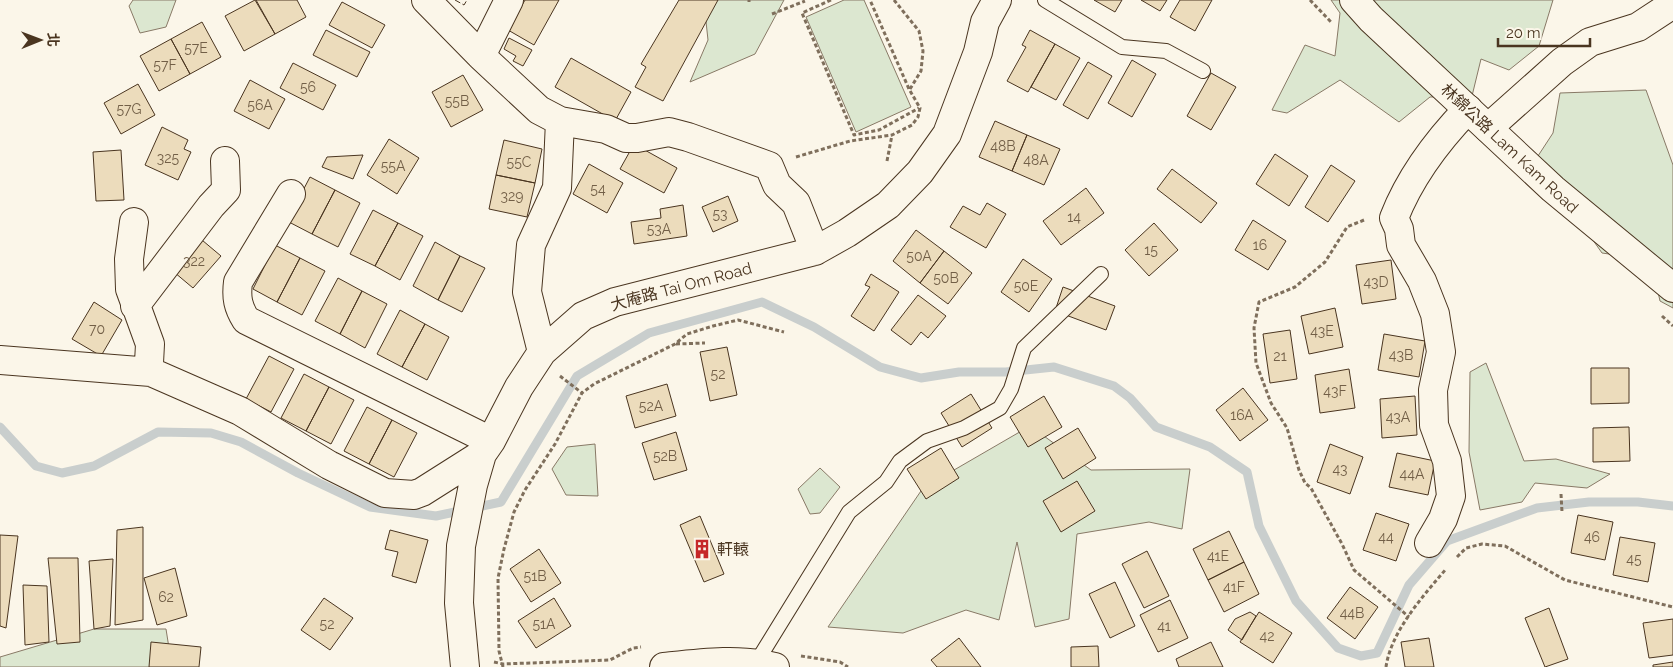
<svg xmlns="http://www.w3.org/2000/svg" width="1673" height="667" viewBox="0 0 1673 667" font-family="Raleway,'Noto Sans TC',sans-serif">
<rect width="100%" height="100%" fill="#fbf6e9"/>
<path fill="#dce7d0" stroke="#887966" d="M133,0H176L166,27L140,33L129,6Z
M710,0H784L755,54L690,82L708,40L704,3Z
M844,0H864L911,107L856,132L806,17Z
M1331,0H1553L1539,46L1509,70L1481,59L1472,96L1430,97L1399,122L1340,80L1287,113L1272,110L1305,45L1335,56L1340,13Z
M1646,90L1673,165V308L1660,301L1651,260L1602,253L1536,159L1553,133L1560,93Z
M1486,363L1524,461L1556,459L1610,474L1587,488L1535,483L1522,502L1480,510L1469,452L1470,372Z
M1030,426L1091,470L1190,469L1182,529L1149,522L1077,534L1069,619L1035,627L1017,542L999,620L966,610L903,633L828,627L923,488Z
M595,444L598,496L566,495L552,469L567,447Z
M820,468L840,487L820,513L810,514L798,489Z
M94,629H166L172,667H0V657Z"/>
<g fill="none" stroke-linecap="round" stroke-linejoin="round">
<path stroke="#c9cecd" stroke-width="9" d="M0,427L36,466L62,473L94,466L158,432L211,433L241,442L298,473L370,507L436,516L501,502L577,376L649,333L762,302L814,327L880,367L921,378L959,372H1006L1054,367L1114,386L1130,398L1156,427L1210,447L1247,472L1259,526L1296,601L1338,648L1361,656L1377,653L1409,585L1447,541L1537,508L1589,502H1638L1673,506"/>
</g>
<path fill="#ecdcbc" stroke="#4a3520" d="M255,0L275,34L244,51L225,16Z
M256,0H297L306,17L275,34Z
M525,0H559L534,45L508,30Z
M679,0H718L663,101L635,87L646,67L641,64Z
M1094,0H1122L1115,12Z
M1141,0H1167L1160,11Z
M1180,0H1212L1195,31L1170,17Z
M342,2L385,25L372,48L329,25Z
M202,22L221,57L190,74L171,39Z
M326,30L370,52L357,77L313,55Z
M1030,30L1055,44L1028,92L1007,81L1026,47L1022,45Z
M509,38L532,50L523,66L513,61L516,56L504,49Z
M171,39L190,74L159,91L140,56Z
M1055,44L1080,58L1056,100L1031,87Z
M571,58L631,92L615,121L555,87Z
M1132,60L1156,74L1132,117L1108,103Z
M1088,62L1112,76L1088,119L1063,105Z
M293,63L336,85L323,110L280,88Z
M1211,73L1236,87L1211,130L1187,116Z
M463,75L483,110L451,127L432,92Z
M250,80L285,99L269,129L234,111Z
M138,84L155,115L121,134L104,103Z
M995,121L1027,135L1012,171L979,157Z
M162,127L188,140L184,149L191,152L178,180L145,165Z
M1027,135L1060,149L1044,185L1012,171Z
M389,139L419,158L397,194L367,175Z
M504,140L542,149L535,183L496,175Z
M634,144L677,168L664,193L620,169Z
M121,150L124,200L96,201L93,152Z
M1275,154L1308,176L1289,206L1256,184Z
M363,155L353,179L322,167L327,157Z
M589,164L623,183L607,213L573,194Z
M1331,165L1355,181L1328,222L1305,207Z
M1172,169L1217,203L1201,223L1157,189Z
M496,175L535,183L527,217L489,209Z
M310,177L335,190L312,234L287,221Z
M1086,188L1104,213L1061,245L1043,221Z
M335,190L360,203L338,247L312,234Z
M728,196L738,221L713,232L702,207Z
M987,203L1006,214L986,248L950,227L963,206L980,215Z
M683,205L687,236L634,244L631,222L661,218L660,209Z
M373,210L398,223L375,266L350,254Z
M1253,220L1286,241L1268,270L1235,250Z
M398,223L423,236L400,280L375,266Z
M1154,223L1178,250L1149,276L1125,250Z
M916,230L944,251L920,283L893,261Z
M196,235L221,256L193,288L168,267Z
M435,242L460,256L438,300L413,286Z
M275,245L300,258L277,302L253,289Z
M944,251L972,273L948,304L920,283Z
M460,256L485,268L462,312L438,300Z
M300,258L325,271L302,315L277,302Z
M1023,259L1052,279L1029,312L1001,292Z
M1391,260L1396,299L1362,304L1356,265Z
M871,274L899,292L874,331L851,316L870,287L865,285Z
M338,278L362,291L340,334L315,321Z
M1063,287L1115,306L1106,330L1055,311Z
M362,291L387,304L365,348L340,334Z
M918,295L946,316L928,338L921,332L911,345L891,330Z
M94,302L122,320L101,356L72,339Z
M1335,308L1343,347L1309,354L1301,316Z
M400,310L425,324L402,367L377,354Z
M425,324L449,337L427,380L402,367Z
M1290,330L1297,379L1270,383L1263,334Z
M1384,334L1425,341L1419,377L1378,370Z
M727,347L737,395L710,401L700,352Z
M269,356L294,369L271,412L246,399Z
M1591,368H1629V403L1591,404Z
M1349,369L1355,408L1320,413L1315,375Z
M304,374L329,387L306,431L281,418Z
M667,384L676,416L635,428L626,396Z
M329,387L354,400L331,444L306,431Z
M1243,388L1268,420L1240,441L1216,410Z
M971,394L992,428L962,447L941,413Z
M1044,396L1062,427L1028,447L1010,417Z
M1415,396L1417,435L1382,438L1380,399Z
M367,407L392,420L369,464L344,451Z
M392,420L417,433L394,477L369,464Z
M1629,427L1630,461L1593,462V428Z
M1078,428L1096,458L1063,479L1045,448Z
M676,432L687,470L654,480L642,443Z
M1330,444L1363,457L1350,494L1317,482Z
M941,448L959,478L926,499L907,469Z
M1397,453L1435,461L1428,495L1389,487Z
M1077,481L1095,511L1061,532L1043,501Z
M1376,513L1409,524L1396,561L1363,550Z
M1578,515L1613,522L1605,560L1571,553Z
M700,516L724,574L704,582L680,525Z
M143,527V620L115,625L117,530Z
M390,530L428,540L416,583L392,576L398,552L385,549Z
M1229,531L1244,562L1208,580L1193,549Z
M0,535L18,536L6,628L0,626Z
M1620,537L1655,543L1648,582L1613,575Z
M539,549L561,583L531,602L510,569Z
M1147,551L1169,596L1144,608L1122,564Z
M48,558H78L80,642L57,644Z
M113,559L110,626L94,629L89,561Z
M1244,562L1259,594L1224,612L1208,580Z
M175,568L187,616L157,625L144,578Z
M1115,582L1135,626L1110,638L1089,594Z
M23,585L47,586L49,642L25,645Z
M1350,587L1378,607L1355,639L1327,618Z
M324,598L353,618L330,650L301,630Z
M554,598L571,626L536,648L518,621Z
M1170,600L1188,638L1158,652L1140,615Z
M1549,608L1568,659L1545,667L1525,618Z
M1250,612L1256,616L1242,640L1228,630L1235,619Z
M1259,612L1292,633L1273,663L1240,642Z
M1673,619V655L1649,658L1643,623Z
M959,638L981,667H937L931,660Z
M1429,638L1434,667H1405L1401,642Z
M151,642L201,647L199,667H149Z
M1211,642L1223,667H1179L1176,659Z
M1098,646L1099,667H1071V647Z
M1673,662V667H1653V665Z"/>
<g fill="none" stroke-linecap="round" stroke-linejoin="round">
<defs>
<path id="lane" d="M1045,0L1122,47L1166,51L1203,71
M756,663L849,512L886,482L900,461L927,441L964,428L1000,408L1011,389L1024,348L1101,274"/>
<path id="street" d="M426,0L481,56L539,110L560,121L606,129L626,138H637L669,132L688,137L769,166L777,185L796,203L815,251
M481,56L509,0
M1488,128L1562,62L1590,42L1638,27L1673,4
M291,194L238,282C236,298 238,307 246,320L491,441
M134,222L129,259L130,289L150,344L149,363L151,372
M135,306L211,206L226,190L225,161
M542,352L527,292L531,245L557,188L560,121
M0,360L151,372L240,411L329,465L385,493L414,495L422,492L482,454
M1429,543L1443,519L1451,496L1447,461L1434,425L1433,390L1441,352L1435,314L1422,281L1401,245L1399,229L1394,218C1410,177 1438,140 1468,109
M465,667L459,603L461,546L473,485L482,454L491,441L519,387L542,352L583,316L615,302L815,251L847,233L888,205L920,172L947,134L978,52L985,22L997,0
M664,667C701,663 739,658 775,667"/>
<path id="secondary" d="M1354,0L1371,19L1553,189L1673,288"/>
</defs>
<use href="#lane" stroke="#4a3520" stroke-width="16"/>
<use href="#street" stroke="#4a3520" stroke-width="30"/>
<use href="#secondary" stroke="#4a3520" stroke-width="30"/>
<path stroke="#7f6f5c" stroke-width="3" stroke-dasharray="4 2.5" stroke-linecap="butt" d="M831,0L802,13L854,135L879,130L919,108
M894,0L919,31L923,51L921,71L910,89
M1310,0L1331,22
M749,2V0
M772,14L805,1
M796,157L850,141L892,135L912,125L918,117L920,108L909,89L870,0
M887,161L892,135
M1364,220L1347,227L1325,262L1295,287L1259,302L1254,328L1256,363L1271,403L1287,428L1299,470L1305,483L1311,488L1342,544L1354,570L1409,617
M1662,316L1673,326
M676,344L705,343
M560,376L582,393
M1561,494L1562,512
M1457,557L1466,548L1482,544L1505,546L1565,580L1673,607
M801,656L840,662L848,667
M494,662L503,664L610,660L633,648L641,647
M503,667L499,651L498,578L504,549L514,512L525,490L555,444L582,393L594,384L675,344L687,334L713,326L738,320L784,332
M1386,667C1391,631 1424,595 1446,569"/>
<use href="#lane" stroke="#fbf6e9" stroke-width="14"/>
<use href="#street" stroke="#fbf6e9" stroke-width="28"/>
<use href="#secondary" stroke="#fbf6e9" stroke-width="28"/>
<path stroke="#4a3520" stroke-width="1" stroke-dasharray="6 2.5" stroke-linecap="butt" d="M455,0L464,5L467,0"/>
</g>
<defs>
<symbol id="building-bare" viewBox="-9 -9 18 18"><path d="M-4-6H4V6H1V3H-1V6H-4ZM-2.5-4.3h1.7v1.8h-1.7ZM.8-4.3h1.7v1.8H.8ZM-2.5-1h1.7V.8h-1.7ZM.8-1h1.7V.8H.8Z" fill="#c62828" stroke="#fbf6e9" stroke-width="2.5" paint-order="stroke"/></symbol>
</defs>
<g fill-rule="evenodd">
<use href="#building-bare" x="688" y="535" width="28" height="28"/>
</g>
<g text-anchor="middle" stroke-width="4" stroke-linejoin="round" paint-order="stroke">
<g font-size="14" fill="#725f47">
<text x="196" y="53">57E</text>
<text x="165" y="70">57F</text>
<text x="308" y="92">56</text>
<text x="457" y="106">55B</text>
<text x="260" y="110">56A</text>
<text x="129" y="114">57G</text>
<text x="1003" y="151">48B</text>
<text x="168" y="163">325</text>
<text x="1036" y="165">48A</text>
<text x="519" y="167">55C</text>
<text x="393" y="171">55A</text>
<text x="598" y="194">54</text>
<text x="512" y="201">329</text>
<text x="720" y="219">53</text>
<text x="1074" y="222">14</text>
<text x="659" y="234">53A</text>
<text x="1260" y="250">16</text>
<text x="1151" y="255">15</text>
<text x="919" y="261">50A</text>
<text x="194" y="266">322</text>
<text x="946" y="283">50B</text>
<text x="1376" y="287">43D</text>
<text x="1026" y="291">50E</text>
<text x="97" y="334">70</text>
<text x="1322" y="336">43E</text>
<text x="1401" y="360">43B</text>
<text x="1280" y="361">21</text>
<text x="718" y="379">52</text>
<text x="1335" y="396">43F</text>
<text x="651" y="411">52A</text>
<text x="1242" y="420">16A</text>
<text x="1398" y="422">43A</text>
<text x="665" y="461">52B</text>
<text x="1340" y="474">43</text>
<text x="1412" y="479">44A</text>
<text x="1386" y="542">44</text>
<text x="1592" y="542">46</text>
<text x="1218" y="561">41E</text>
<text x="1634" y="564">45</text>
<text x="535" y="581">51B</text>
<text x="1234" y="592">41F</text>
<text x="166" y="602">62</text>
<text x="1352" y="618">44B</text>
<text x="327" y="629">52</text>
<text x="544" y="629">51A</text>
<text x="1164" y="631">41</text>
<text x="1267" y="641">42</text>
</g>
<g font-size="16" fill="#4a3520" stroke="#fbf6e9">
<text transform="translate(1510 148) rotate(43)" y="6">林錦公路 Lam Kam Road</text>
<text transform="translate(681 286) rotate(-15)" y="6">大庵路 Tai Om Road</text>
</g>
<g font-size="16" fill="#4a3520" stroke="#fbf6e9" text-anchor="start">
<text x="717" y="555">軒轅</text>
</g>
</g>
<g transform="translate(40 40) rotate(89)" stroke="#fbf6e9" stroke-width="4" paint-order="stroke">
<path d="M0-4L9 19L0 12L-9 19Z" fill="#4a3520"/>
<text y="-8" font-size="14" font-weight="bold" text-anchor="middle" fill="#4a3520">北</text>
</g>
<path d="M1498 38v8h92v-8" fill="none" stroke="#4a3520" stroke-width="2.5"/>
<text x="1506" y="38" font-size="15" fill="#4a3520" stroke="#fbf6e9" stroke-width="4" paint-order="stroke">20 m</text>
</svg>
